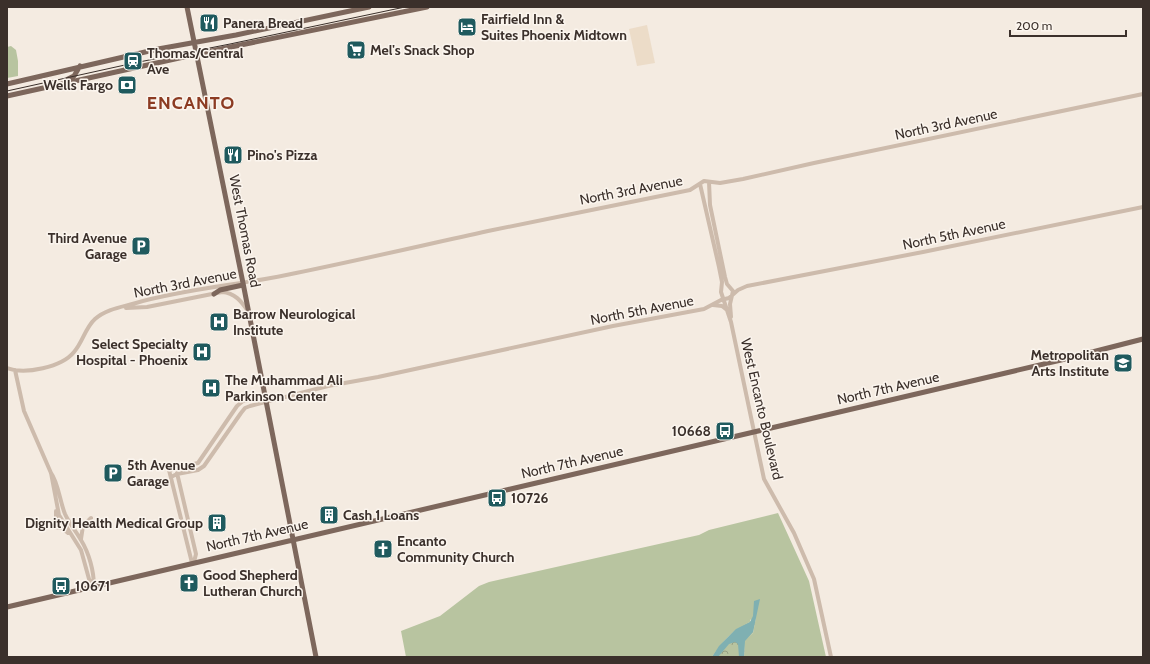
<svg xmlns="http://www.w3.org/2000/svg" width="1150" height="664" viewBox="0 0 1150 664" font-family="Cabin,sans-serif">
<defs>
<pattern id="forest-crowns" width="20" height="18" patternUnits="userSpaceOnUse"><rect width="20" height="18" fill="#b8c4a0"/><path d="M2 6a3 3 0 1 1 6 0M12 15a3 3 0 1 1 6 0" fill="none" stroke="#97a083"/></pattern>
</defs>
<rect width="100%" height="100%" fill="#f4ebe1"/>
<path fill="#b8c4a0" d="M11,46L16,50L18,61V76L7,78V47Z
M778,513L809,581L826,657H744L745,640L753,633L756,617L750,620V622C733,629 722,642 712,657H406L401,631L440,616L479,586L489,582L699,535L709,530Z"/>
<path fill="url(#forest-crowns)" d="M753,616L756,617L753,633L745,641L744,657H712L719,646L730,635L740,626L750,622Z"/>
<path fill="#ecdcc8" d="M647,25L655,63L637,66L629,29Z"/>
<path fill="#7fb0b2" d="M760,599L753,632L745,641L744,657H739L738,644L735,642L729,644L718,657H712L719,646L736,629L750,622L753,616L754,601Z"/>
<g fill="none" stroke-linecap="round" stroke-linejoin="round">
<path stroke="#cdbbac" stroke-width="4" d="M709,182L710,205L725,277L727,284L733,291L730,304L731,317
M700,184L719,267L722,282L721,292L731,322L764,479L794,533L814,579L831,657
M713,305L722,306L727,310
M126,308L147,307L222,292C235,293 241,301 248,311
M7,368C25,375 62,367 74,352C83,342 85,328 95,319C106,309 122,307 136,303C188,288 243,285 296,273C360,260 424,245 488,231C555,217 623,204 690,190L704,181L720,183L743,179L814,163L1143,94
M15,370L24,411L51,473L59,515L81,550L89,579L94,587
M51,473C58,482 60,502 65,514C69,523 76,531 81,540C89,553 94,571 94,587
M177,473L196,554L194,562
M171,477L177,474L198,470L204,466L241,413L245,408L250,406L328,386L378,377L613,326L704,309L721,300L729,298L738,290L747,286L923,252L1143,207
M50,527L56,524V511
M53,527L62,528L68,533
M81,539L83,526L91,518
M192,563L169,470L198,463L237,406L243,401L265,397"/>
<path stroke="#7d675c" stroke-width="5" d="M187,7L243,283L316,657
M68,79L74,76L80,66
M7,84L158,49L236,35L369,7
M7,96L211,51L427,7
M214,294L220,290L243,285
M7,607L1061,360L1143,339"/>
<path stroke="#3b302b" stroke-width="1" d="M7,91L134,63L230,44L405,7"/>
</g>
<defs>
<symbol id="restaurant-square" viewBox="-11 -11 22 22"><rect x="-9" y="-9" width="18" height="18" rx="4" fill="#1f5a5e" stroke="#fbf5ee"/><path d="M-5-6h1v4h1v-4h1v4h1v-4h1v5L-1.5 .5V6h-2V.5L-5-1ZM5-6V6H3V1.5H1.5Q1.5-4 5-6Z" fill="#fff"/></symbol>
<symbol id="hotel-square" viewBox="-11 -11 22 22"><rect x="-9" y="-9" width="18" height="18" rx="4" fill="#1f5a5e" stroke="#fbf5ee"/><path d="M-6-4.5h1.5V1H6V5H4.5V3h-9V5H-6ZM-4 0a1.8 1.8 0 1 1 3.6 0ZM.5 0V-2.5h3Q6-2.5 6 0Z" fill="#fff"/></symbol>
<symbol id="supermarket-square" viewBox="-11 -11 22 22"><rect x="-9" y="-9" width="18" height="18" rx="4" fill="#1f5a5e" stroke="#fbf5ee"/><path d="M-6-5.5h2.5l.6 2H6L4.5 2H-2.5L-4.4-4H-6ZM-1.5 3.2a1.3 1.3 0 1 0 .1 0ZM3 3.2a1.3 1.3 0 1 0 .1 0Z" fill="#fff"/></symbol>
<symbol id="station-square" viewBox="-11 -11 22 22"><rect x="-9" y="-9" width="18" height="18" rx="4" fill="#1f5a5e" stroke="#fbf5ee"/><path d="M-3-6H3Q5-6 5-4V2Q5 4 3 4L4.5 6H3L1.5 4h-3L-3 6H-4.5L-3 4Q-5 4-5 2V-4Q-5-6-3-6ZM-3.5-4v3h7v-3ZM-3.5 1v1.5H-2V1ZM2 1v1.5H3.5V1Z" fill="#fff"/></symbol>
<symbol id="bank-square" viewBox="-11 -11 22 22"><rect x="-9" y="-9" width="18" height="18" rx="4" fill="#1f5a5e" stroke="#fbf5ee"/><path d="M-6-4H6V4H-6ZM0-2.3a2.3 2.3 0 1 0 0 4.6a2.3 2.3 0 1 0 0-4.6Z" fill="#fff"/></symbol>
<symbol id="parking-square" viewBox="-11 -11 22 22"><rect x="-9" y="-9" width="18" height="18" rx="4" fill="#1f5a5e" stroke="#fbf5ee"/><path d="M-3.5-5.5H1a3.5 3.5 0 0 1 0 7H-1V5.5H-3.5ZM-1-3.4V-.6H.8a1.4 1.4 0 0 0 0-2.8Z" fill="#fff"/></symbol>
<symbol id="hospital-square" viewBox="-11 -11 22 22"><rect x="-9" y="-9" width="18" height="18" rx="4" fill="#1f5a5e" stroke="#fbf5ee"/><path d="M-5-5h3v3.5h4V-5h3V5h-3V1.5h-4V5h-3Z" fill="#fff"/></symbol>
<symbol id="school-square" viewBox="-11 -11 22 22"><rect x="-9" y="-9" width="18" height="18" rx="4" fill="#1f5a5e" stroke="#fbf5ee"/><path d="M0-5L7-2L0 1L-7-2ZM-4 1L0 2.5L4 1V4Q0 6-4 4Z" fill="#fff"/></symbol>
<symbol id="bus-square" viewBox="-11 -11 22 22"><rect x="-9" y="-9" width="18" height="18" rx="4" fill="#1f5a5e" stroke="#fbf5ee"/><path d="M-5-6H5V4H4V6H2V4H-2V6H-4V4H-5ZM-3.5-4V0h7V-4ZM-3.5 1.2v1.5H-2V1.2ZM2 1.2v1.5H3.5V1.2Z" fill="#fff"/></symbol>
<symbol id="building-square" viewBox="-11 -11 22 22"><rect x="-9" y="-9" width="18" height="18" rx="4" fill="#1f5a5e" stroke="#fbf5ee"/><path d="M-4-6H4V6H1V3H-1V6H-4ZM-2.5-4.3h1.7v1.8h-1.7ZM.8-4.3h1.7v1.8H.8ZM-2.5-1h1.7V.8h-1.7ZM.8-1h1.7V.8H.8Z" fill="#fff"/></symbol>
<symbol id="church-square" viewBox="-11 -11 22 22"><rect x="-9" y="-9" width="18" height="18" rx="4" fill="#1f5a5e" stroke="#fbf5ee"/><path d="M-1.2-6h2.4v3.5h3.3v2.4h-3.3V6h-2.4V-.1h-3.3v-2.4h3.3Z" fill="#fff"/></symbol>
</defs>
<g fill-rule="evenodd">
<use href="#restaurant-square" x="198" y="12" width="22" height="22"/>
<use href="#hotel-square" x="456" y="16" width="22" height="22"/>
<use href="#supermarket-square" x="345" y="39" width="22" height="22"/>
<use href="#station-square" x="122" y="50" width="22" height="22"/>
<use href="#bank-square" x="116" y="74" width="22" height="22"/>
<use href="#restaurant-square" x="222" y="144" width="22" height="22"/>
<use href="#parking-square" x="130" y="235" width="22" height="22"/>
<use href="#hospital-square" x="208" y="311" width="22" height="22"/>
<use href="#hospital-square" x="191" y="341" width="22" height="22"/>
<use href="#school-square" x="1112" y="352" width="22" height="22"/>
<use href="#hospital-square" x="200" y="377" width="22" height="22"/>
<use href="#bus-square" x="714" y="420" width="22" height="22"/>
<use href="#parking-square" x="102" y="462" width="22" height="22"/>
<use href="#bus-square" x="486" y="487" width="22" height="22"/>
<use href="#building-square" x="318" y="504" width="22" height="22"/>
<use href="#building-square" x="206" y="512" width="22" height="22"/>
<use href="#church-square" x="372" y="538" width="22" height="22"/>
<use href="#church-square" x="178" y="572" width="22" height="22"/>
<use href="#bus-square" x="50" y="575" width="22" height="22"/>
</g>
<g text-anchor="middle" stroke-width="3" stroke-linejoin="round" paint-order="stroke">
<g font-size="14" font-weight="bold" fill="#3b302b" stroke="#fbf5ee" text-anchor="start">
<text x="481" y="24">Fairfield Inn &amp;<tspan x="481" dy="16">Suites Phoenix Midtown</tspan></text>
<text x="223" y="28">Panera Bread</text>
<text x="370" y="55">Mel's Snack Shop</text>
<text x="147" y="58">Thomas/Central<tspan x="147" dy="16">Ave</tspan></text>
<text x="113" y="90" text-anchor="end">Wells Fargo</text>
<text x="247" y="160">Pino's Pizza</text>
<text x="127" y="243" text-anchor="end">Third Avenue<tspan x="127" dy="16">Garage</tspan></text>
<text x="233" y="319">Barrow Neurological<tspan x="233" dy="16">Institute</tspan></text>
<text x="188" y="349" text-anchor="end">Select Specialty<tspan x="188" dy="16">Hospital - Phoenix</tspan></text>
<text x="1109" y="360" text-anchor="end">Metropolitan<tspan x="1109" dy="16">Arts Institute</tspan></text>
<text x="225" y="385">The Muhammad Ali<tspan x="225" dy="16">Parkinson Center</tspan></text>
<text x="711" y="436" text-anchor="end">10668</text>
<text x="127" y="470">5th Avenue<tspan x="127" dy="16">Garage</tspan></text>
<text x="511" y="503">10726</text>
<text x="343" y="520">Cash 1 Loans</text>
<text x="203" y="528" text-anchor="end">Dignity Health Medical Group</text>
<text x="397" y="546">Encanto<tspan x="397" dy="16">Community Church</tspan></text>
<text x="203" y="580">Good Shepherd<tspan x="203" dy="16">Lutheran Church</tspan></text>
<text x="75" y="591">10671</text>
</g>
<g font-size="14" fill="#3b302b" stroke="#fbf5ee">
<text transform="translate(946 124) rotate(-12)" y="5">North 3rd Avenue</text>
<text transform="translate(631 190) rotate(-11)" y="5">North 3rd Avenue</text>
<text transform="translate(245 231) rotate(79)" y="5">West Thomas Road</text>
<text transform="translate(954 234) rotate(-12)" y="5">North 5th Avenue</text>
<text transform="translate(185 283) rotate(-11)" y="5">North 3rd Avenue</text>
<text transform="translate(642 310) rotate(-11)" y="5">North 5th Avenue</text>
<text transform="translate(888 388) rotate(-13)" y="5">North 7th Avenue</text>
<text transform="translate(762 409) rotate(77)" y="5">West Encanto Boulevard</text>
<text transform="translate(572 462) rotate(-13)" y="5">North 7th Avenue</text>
<text transform="translate(257 535) rotate(-13)" y="5">North 7th Avenue</text>
</g>
<g font-size="18" font-weight="bold" letter-spacing="1" fill="#8c3b22" stroke="#fbf5ee">
<text x="191" y="109">ENCANTO</text>
</g>
</g>
<rect width="1150" height="664" fill="none" stroke="#3b302b" stroke-width="16"/>
<path d="M1010 30v6h116v-6" fill="none" stroke="#3b302b" stroke-width="2"/>
<text x="1016" y="30" font-size="12" fill="#3b302b" stroke="#fbf5ee" stroke-width="3" paint-order="stroke">200 m</text>
</svg>
